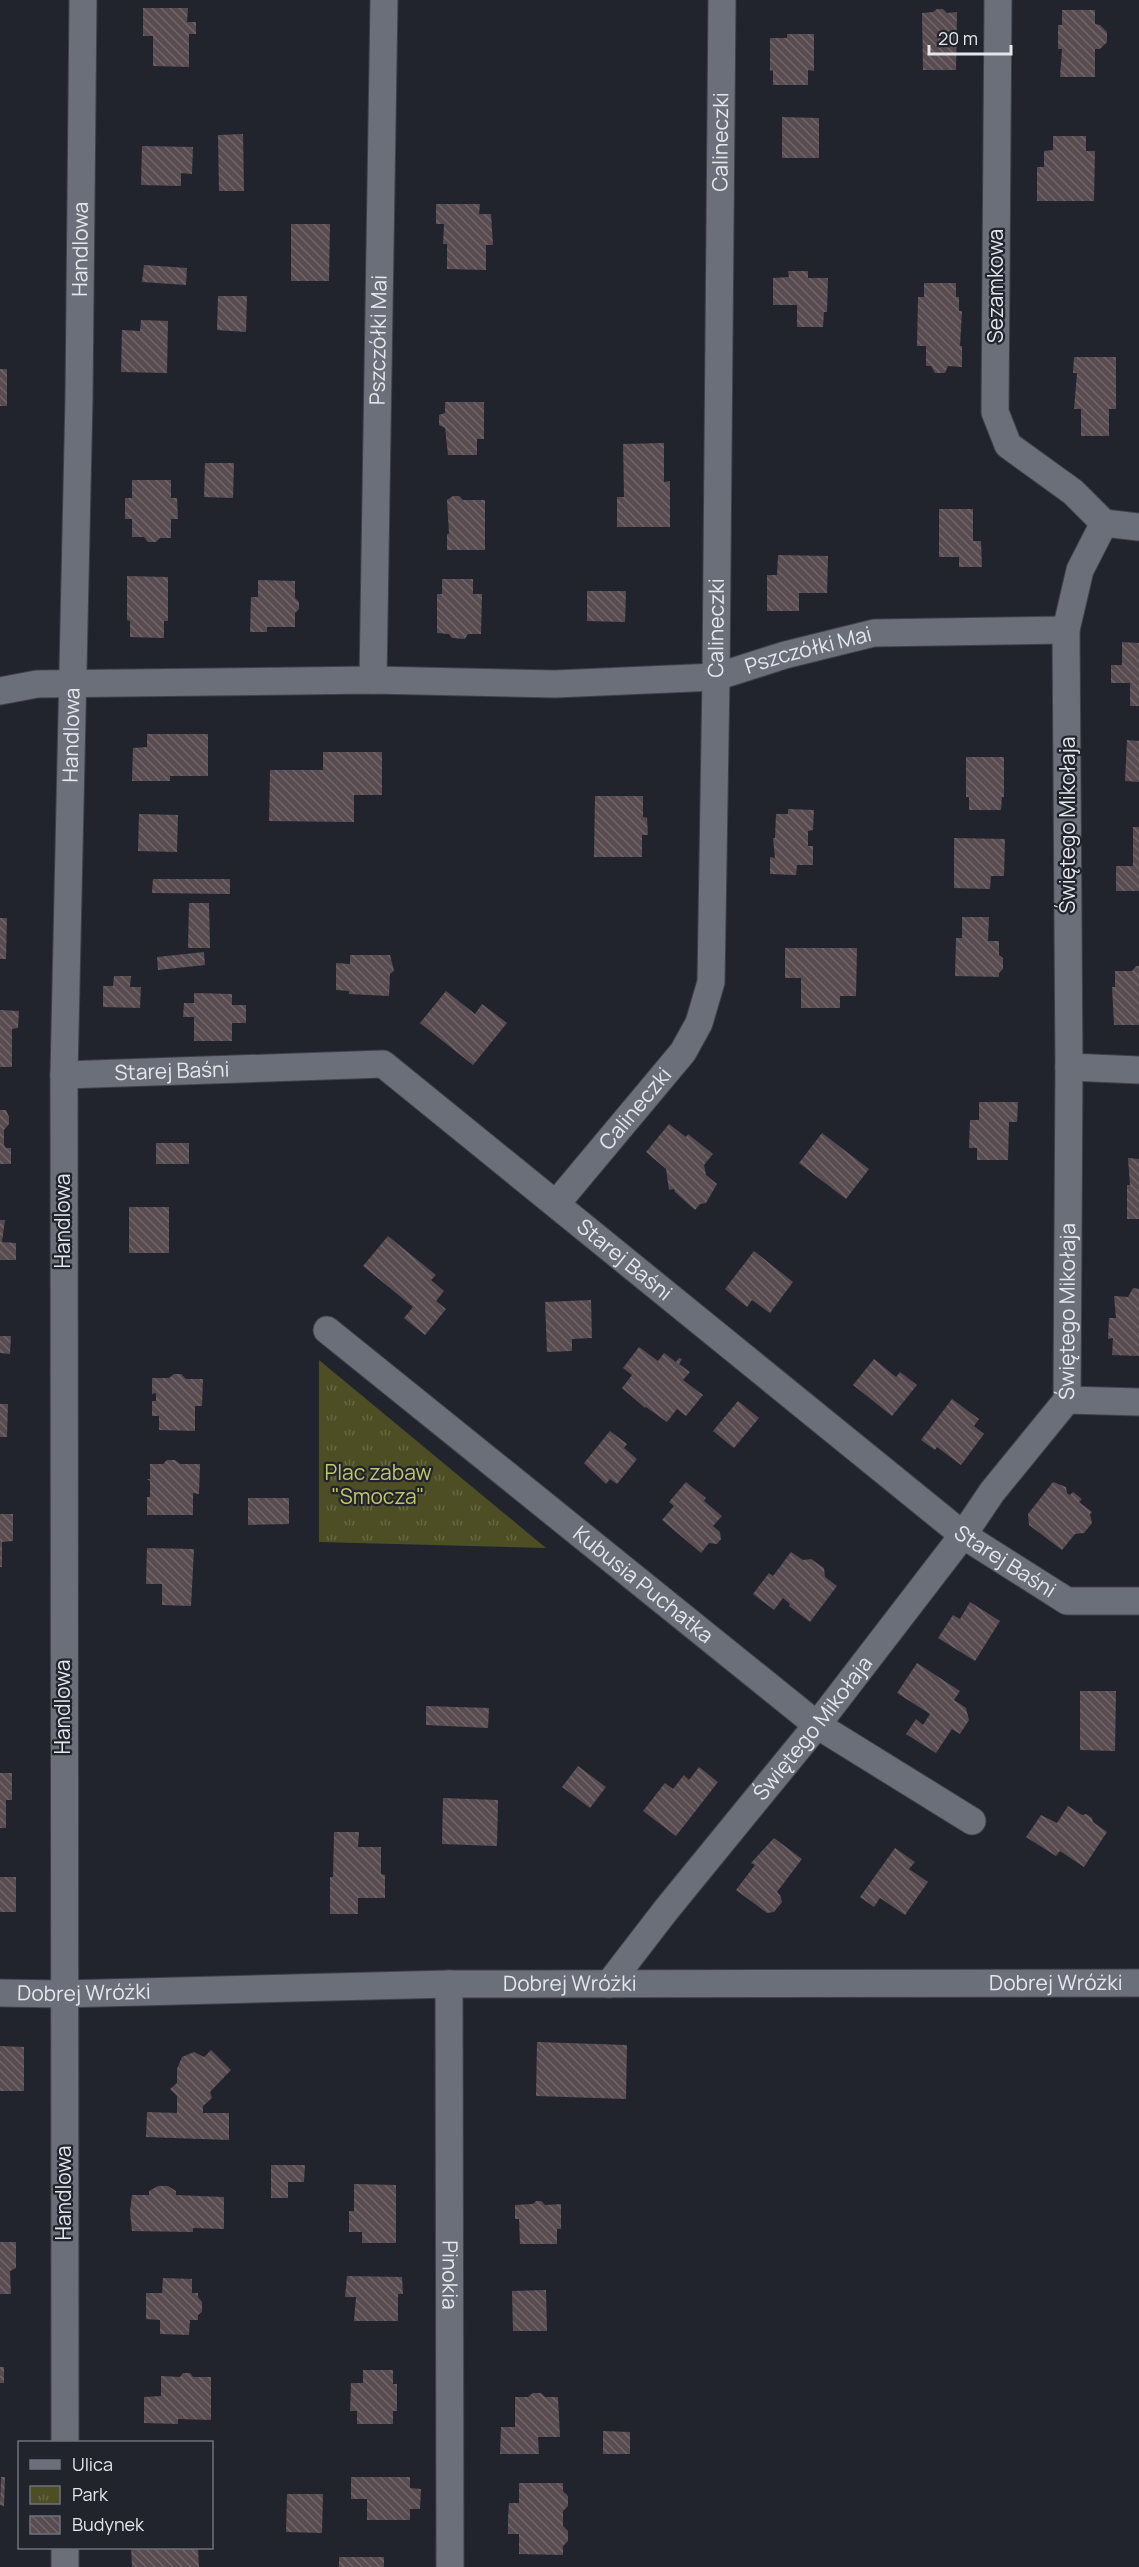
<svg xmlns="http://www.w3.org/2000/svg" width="1139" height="2567" viewBox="0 0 1139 2567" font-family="Manrope,sans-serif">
<defs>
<pattern id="park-tufts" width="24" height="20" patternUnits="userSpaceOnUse" patternTransform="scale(1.5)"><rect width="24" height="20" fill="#4d4e24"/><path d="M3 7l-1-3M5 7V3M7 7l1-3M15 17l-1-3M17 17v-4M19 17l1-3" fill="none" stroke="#666844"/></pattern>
<pattern id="building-back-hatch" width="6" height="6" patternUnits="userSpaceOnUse" patternTransform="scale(1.5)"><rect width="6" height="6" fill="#584c50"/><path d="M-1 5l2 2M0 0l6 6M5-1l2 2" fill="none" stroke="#706669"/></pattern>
</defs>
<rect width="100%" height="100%" fill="#21242d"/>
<path fill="url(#park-tufts)" d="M319,1360L546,1548L319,1542Z"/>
<path fill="url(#building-back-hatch)" d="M143,8H188L187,22H196V34H189V67L153,66V36H143Z
M937,9H943L947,13L957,12L956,70H923L922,13L933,12Z
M1062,10H1095V24L1100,25L1107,32V42L1100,49H1095V77H1060L1062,49H1058V25H1062Z
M787,34H814V71L808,70V85H773V70L770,71V38H787Z
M782,117L819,118V158H782Z
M243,134L244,191H219L218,135Z
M1053,136H1086V151H1095L1094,201H1037V167H1044V151L1053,150Z
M142,146L193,147L192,174L181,173V186L141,185Z
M436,204H480L479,214H491L493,245H486V270L447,269V244H443L444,224H436Z
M291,224H330L329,281H291Z
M144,265L187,268L186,285L142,282Z
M788,271H808V278H828L827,312H824L823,327H797V305H773V278L789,277Z
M924,283H956V297H959V311H962L960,346H962V367L948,366L945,373H935L931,366H926V346H917L918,297H924Z
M218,296H247L246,332L217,330Z
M141,320L168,321L167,373L121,372L122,330L140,331Z
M1074,357H1116V409H1109V436H1081V409H1074L1077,373H1073Z
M0,369H7V406H0Z
M445,402H484V439H477V455H448L445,428L439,425V415L445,413Z
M664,443V482L670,481V527H617V497H624L623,444Z
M205,463H234L233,498L204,497Z
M132,480H171V498H177L178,519H171V538H160L156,542H148L144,537H132V519H125V498H132Z
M453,496H459L463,500H485V550H447V534H449L447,500Z
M939,509H973V541H981L982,567H959V557H939Z
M778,555L828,556L827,593H799V611H767V575H777Z
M127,576L168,577V621H164V638L130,637V621L127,620Z
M442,579H473V594H482L481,634H468L465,639L452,638L449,634L437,633V594H442Z
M258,580L295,581V598L299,602V609L295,613V627H267V632H250L251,597H258Z
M587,591H626L625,622L587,621Z
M1122,642L1139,643V706H1130V683H1111V665H1122Z
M147,734H208V776H170V781H132L133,748L147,747Z
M1127,740L1139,741V782L1125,781Z
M323,752H382V795H354V822L269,821L270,770H323Z
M966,757H1004V797H1002L1001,810H969V797H966Z
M595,796H643V817L647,818L648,835H642V857H594Z
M788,809L814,810L813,830L808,831V846H813V865H797L796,875L770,874V857L775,858L773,838H775L776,814H788Z
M139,814L178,815L177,852L138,851Z
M1133,827H1139V891H1116V866H1133Z
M954,838L1005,839L1004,876H991L990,889L954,888Z
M153,879H230V894L152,893Z
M189,903H209L210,948H188Z
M962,917H989L988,941H999V955L1003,958V969L999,973V977L955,976L956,938H962Z
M0,918H7L6,959H0Z
M785,948H857L856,996H840V1008H801V978H785Z
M204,952L205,965L158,970L157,957Z
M350,955H390L394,971L390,974L389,996L349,994V991L336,990V963L350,964Z
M1136,966H1139V1025H1114L1112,987H1115V971H1132Z
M114,976H131L130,987H141L140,1008L103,1007V986H113Z
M446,991L475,1014L482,1004L507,1023L473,1065L420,1023Z
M194,993L232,994V1005H246V1023H232V1041H194V1017H183L184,1003H194Z
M0,1010L19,1011L18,1028L12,1029V1067H0Z
M979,1102H1018L1017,1122H1009L1008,1160H977V1148H969L970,1120H979Z
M0,1110H6L9,1117V1124L4,1130V1145L6,1148H11V1164H0Z
M669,1124L686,1137L688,1134L713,1154L704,1165L706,1175L717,1184L706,1203L700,1204L695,1210L675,1192L674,1189L669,1190L666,1169L646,1152Z
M822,1133L869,1169L846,1199L799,1163Z
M156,1143H189V1164H156Z
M1128,1158L1139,1159V1219H1127V1185H1130Z
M129,1207H169V1253H129Z
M0,1220H5L2,1242L16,1243V1260H0Z
M388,1236L436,1275L431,1280L444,1291L436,1301L446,1309L425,1335L404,1318L413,1307L363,1266Z
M754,1251L793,1282L770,1313L752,1300L747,1307L725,1289Z
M1133,1288L1139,1289V1356L1112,1355L1113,1338L1108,1339L1109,1318H1116L1114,1296L1128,1297Z
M591,1300L592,1338L572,1339V1351L547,1352L545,1302Z
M0,1336H11L10,1354L0,1353Z
M639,1347L658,1361L664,1353L676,1362L679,1358L682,1359L679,1364L690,1372L683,1380L703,1395L686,1416L677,1409L667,1422L646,1407L645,1408L622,1388L632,1375L623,1368Z
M874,1359L896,1377L900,1372L917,1385L892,1416L853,1385Z
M174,1374H181L186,1379H203L202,1406H195V1431L159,1430V1416H152V1401H156V1393L152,1394V1378H169Z
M952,1399L979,1419L974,1426L984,1434L961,1465L937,1447L935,1450L921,1440Z
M738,1401L759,1418L734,1448L713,1431Z
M0,1404H8L7,1437H0Z
M610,1431L627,1444L624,1448L637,1459L617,1484L610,1479L606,1484L584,1463Z
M167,1460H175L180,1464H200L199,1494L193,1493V1515H147V1497H150V1481L147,1479H150V1464H163Z
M686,1482L706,1498L704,1501L722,1516L713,1526L720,1532L721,1539L717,1544L709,1543L701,1553L662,1520L674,1506L669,1502Z
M1053,1482L1066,1487L1067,1493L1070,1495L1073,1492L1082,1499L1079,1502L1092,1512L1090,1514L1092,1523L1084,1533L1075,1534L1062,1550L1029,1525L1028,1514Z
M248,1498H289V1524L248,1525Z
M0,1514H13V1541L2,1542V1567H0Z
M147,1548L194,1549L191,1606L162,1605V1584H146Z
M791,1552L803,1560L811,1559L824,1568L825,1577L837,1586L810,1622L789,1606L790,1604L783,1598L774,1610L753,1594L769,1573L773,1576Z
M970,1602L1000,1621L975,1661L938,1638L953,1615L960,1619Z
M917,1663L960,1691L954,1700L966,1708L969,1720L960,1734L952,1729L936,1753L906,1734L916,1719L923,1725L930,1714L897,1693Z
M1080,1691H1116L1115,1751L1080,1750Z
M426,1706L489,1708L488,1728L426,1725Z
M578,1766L606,1787L590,1808L562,1787Z
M699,1767L718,1782L676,1836L643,1811L665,1783L673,1789L684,1775L689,1780Z
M0,1773H12V1800H6V1828H0Z
M443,1798L498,1800L497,1846L442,1844Z
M1068,1806L1082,1815L1086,1814L1092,1818L1093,1822L1107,1832L1084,1867L1060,1851L1056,1856L1026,1837L1041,1815L1057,1823Z
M334,1832H359L358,1847H381V1874L385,1875V1898H358V1914H330V1877H333Z
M774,1838L802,1859L777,1892L780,1895L782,1902L774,1912L767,1913L736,1890L755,1865L751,1863Z
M895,1848L915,1862L909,1869L928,1882L905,1915L880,1898L874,1907L860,1897Z
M0,1877H16V1912H0Z
M537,2042L627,2045L626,2099L536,2096Z
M0,2046L24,2047V2091H0Z
M211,2050L231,2070L210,2092L212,2098L203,2106V2113H229V2140L146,2137L147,2112L177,2113V2096L170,2089L177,2083V2069L182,2057L194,2052L204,2057Z
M271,2165H305L304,2182H288V2198H271Z
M354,2184L396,2185V2243H362V2232H349V2211H354Z
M158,2186H168L176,2191V2195L224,2197V2229L193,2228V2232L132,2231L130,2212L132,2195H149V2191Z
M536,2201H541L545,2205L561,2204V2229H557V2244H520L519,2219H515V2205L533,2204Z
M0,2242H16V2268L10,2271L11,2294H0Z
M347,2276L402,2277L403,2294H398V2321H354L356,2297H345Z
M163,2278L192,2279V2293H198V2297L202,2302V2312L198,2315V2320H190L189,2335L160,2334V2320L146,2319V2293H162Z
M546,2290L547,2331H513L512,2291Z
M0,2367H4V2383H0Z
M363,2370H393V2384H397V2411H393V2424H357V2411H350L351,2383H363Z
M183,2373H190L193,2377H211V2420L178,2419V2424L144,2423V2397L161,2396V2376L180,2377Z
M533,2393H541L545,2397H558L560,2437H538L539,2454H500L501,2427H515V2397H528Z
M603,2431L630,2432V2454H603Z
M1,2477H5L4,2506L0,2505Z
M351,2477H410V2488L421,2489L420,2509H410V2520H367V2499H351Z
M519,2483H563V2491L568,2496V2506L563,2511V2526L568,2531V2541L563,2546V2555L519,2554V2534H508V2518L509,2503H519Z
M287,2494H323L322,2533L286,2532Z
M131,2548H198L199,2567H132Z
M339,2557H384V2567H339Z"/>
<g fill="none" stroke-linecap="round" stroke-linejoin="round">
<defs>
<g id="minor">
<path d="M998,0L995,412L1008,445L1073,492L1104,523"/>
<path d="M1104,523L1139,527"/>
<path id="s1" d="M373,680L384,0"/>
<path id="s2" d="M0,691L37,684L373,680L555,684L716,677L785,655L874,633L1066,630"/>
<path d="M1069,1067L1139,1070"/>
<path id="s3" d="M64,1075L383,1064L963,1535L1067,1601H1139"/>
<path id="s4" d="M556,1204L683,1052L699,1023L711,982L716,677L722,0"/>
<path id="s5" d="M327,1330L817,1725L972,1821"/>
<path d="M1067,1400L1139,1402"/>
<path id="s6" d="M449,1984L450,2567"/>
<path id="s7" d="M609,1984L666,1910L817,1725L963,1535L992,1492L1067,1400L1069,1067L1066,630L1080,570L1104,523"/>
<path id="s8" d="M0,1993L63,1994L449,1984L1139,1983"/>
<path id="s9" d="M65,2442L64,1075L79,398L83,0"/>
<path d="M65,2548V2567"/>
</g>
</defs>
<use href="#minor" stroke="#3f4149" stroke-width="29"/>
<use href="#minor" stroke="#6b6f79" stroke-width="27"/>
</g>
<g text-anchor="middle" stroke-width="4.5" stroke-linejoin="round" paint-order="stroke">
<g font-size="21" fill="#e4e6ec" stroke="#21242d">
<text dy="7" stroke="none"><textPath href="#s4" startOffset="1114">Calineczki</textPath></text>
<text dy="7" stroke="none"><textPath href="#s9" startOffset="2193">Handlowa</textPath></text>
<text transform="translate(996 286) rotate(-90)" y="7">Sezamkowa</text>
<text dy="7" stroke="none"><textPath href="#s1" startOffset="340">Pszczółki Mai</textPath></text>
<text dy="7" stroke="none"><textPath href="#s4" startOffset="628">Calineczki</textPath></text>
<text dy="7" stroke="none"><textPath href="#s2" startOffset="813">Pszczółki Mai</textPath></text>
<text dy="7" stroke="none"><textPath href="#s9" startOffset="1707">Handlowa</textPath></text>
<text transform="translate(1068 825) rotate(-90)" y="7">Świętego Mikołaja</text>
<text dy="7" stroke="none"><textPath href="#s3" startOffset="108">Starej Baśni</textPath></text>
<text dy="7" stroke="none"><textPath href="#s4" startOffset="124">Calineczki</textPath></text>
<text transform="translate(63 1221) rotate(-90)" y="7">Handlowa</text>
<text dy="7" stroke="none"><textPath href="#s3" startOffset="630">Starej Baśni</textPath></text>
<text dy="7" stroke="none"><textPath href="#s7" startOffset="831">Świętego Mikołaja</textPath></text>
<text dy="7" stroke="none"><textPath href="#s3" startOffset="1116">Starej Baśni</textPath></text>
<text dy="7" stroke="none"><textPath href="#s5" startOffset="406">Kubusia Puchatka</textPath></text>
<text transform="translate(63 1707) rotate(-90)" y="7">Handlowa</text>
<text dy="7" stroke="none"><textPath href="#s7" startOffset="327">Świętego Mikołaja</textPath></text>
<text dy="7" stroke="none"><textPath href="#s8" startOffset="1056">Dobrej Wróżki</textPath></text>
<text dy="7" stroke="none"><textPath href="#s8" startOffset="570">Dobrej Wróżki</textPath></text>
<text dy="7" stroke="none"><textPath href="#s8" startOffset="84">Dobrej Wróżki</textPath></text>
<text transform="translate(64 2193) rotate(-90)" y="7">Handlowa</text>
<text dy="7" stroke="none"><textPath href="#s6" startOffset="291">Pinokia</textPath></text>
</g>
<g font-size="21" fill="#c3c667" stroke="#21242d">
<text x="378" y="1480">Plac zabaw<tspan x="378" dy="24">"Smocza"</tspan></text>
</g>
</g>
<rect x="18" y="2441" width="195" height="108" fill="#21242d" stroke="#6f7279" stroke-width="1.5"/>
<rect x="30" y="2460" width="30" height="9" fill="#6b6f79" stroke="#6f7279" stroke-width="1.5"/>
<text x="72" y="2471" font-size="18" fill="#e4e6ec">Ulica</text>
<rect x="30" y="2486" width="30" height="18" fill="url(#park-tufts)" stroke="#6f7279" stroke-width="1.5"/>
<text x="72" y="2501" font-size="18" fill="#e4e6ec">Park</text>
<rect x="30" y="2516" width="30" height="18" fill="url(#building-back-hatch)" stroke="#6f7279" stroke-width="1.5"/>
<text x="72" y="2531" font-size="18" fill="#e4e6ec">Budynek</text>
<path d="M929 45v9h82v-9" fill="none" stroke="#e4e6ec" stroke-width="3"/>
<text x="938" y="45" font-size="18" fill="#e4e6ec" stroke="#21242d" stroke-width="4.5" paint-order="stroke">20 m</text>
</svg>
